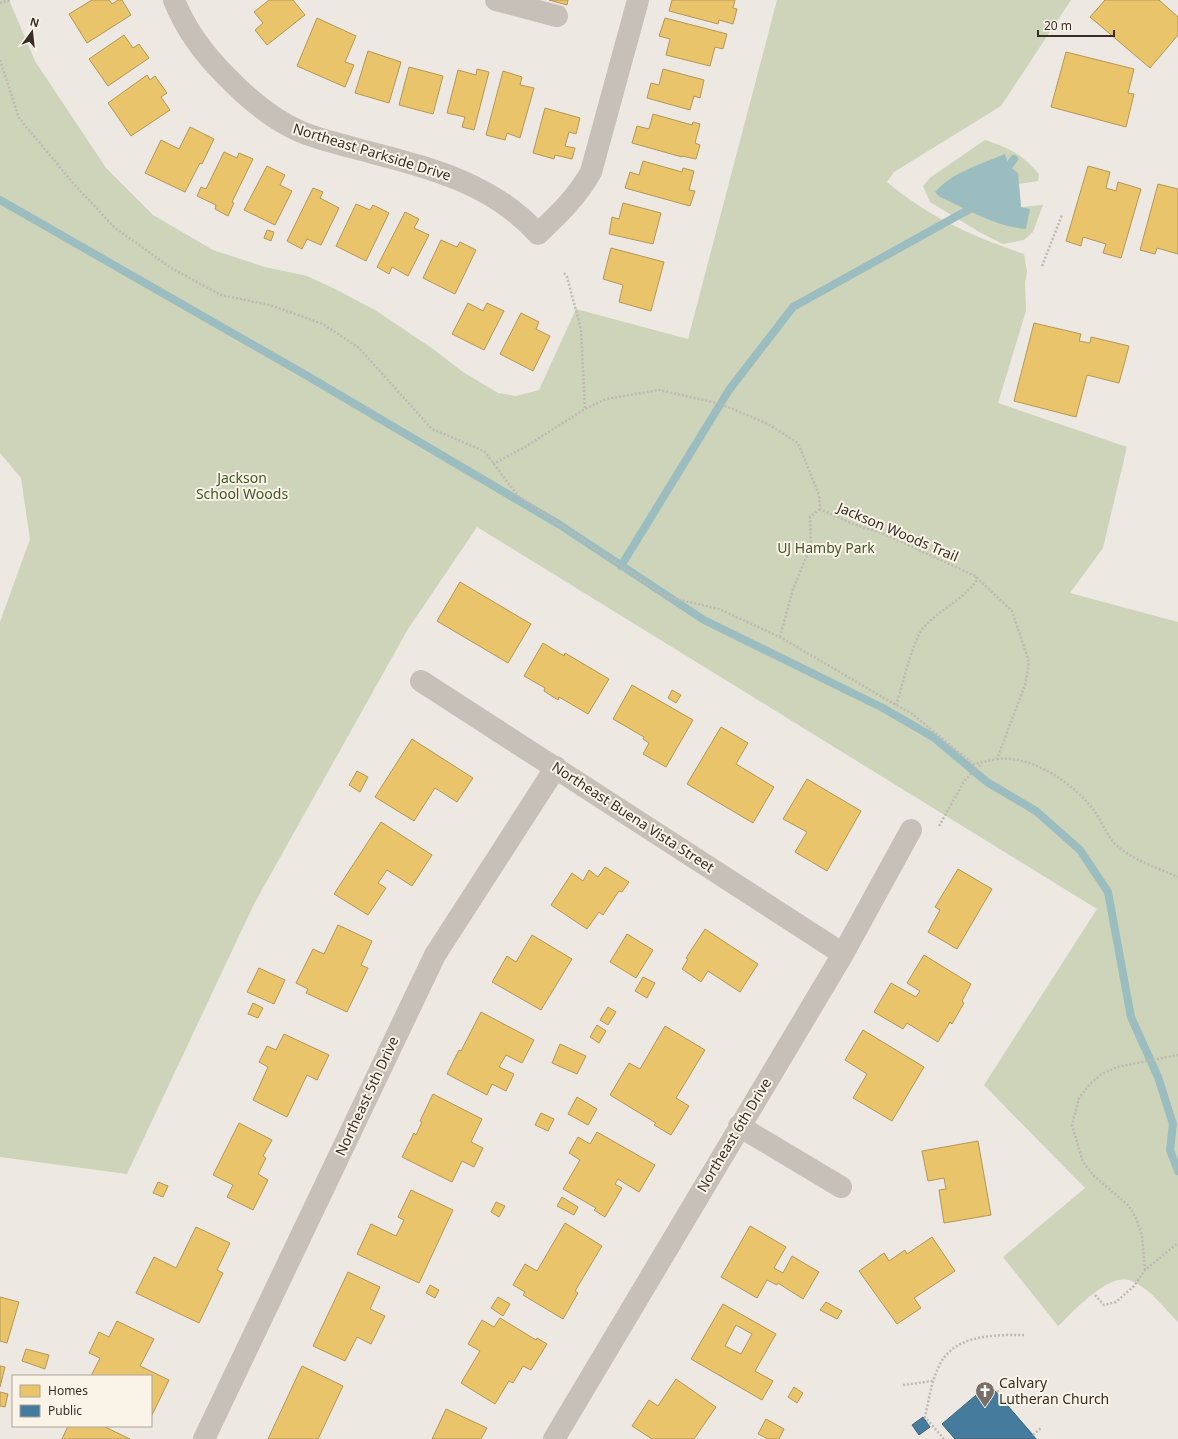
<svg xmlns="http://www.w3.org/2000/svg" width="1178" height="1439" viewBox="0 0 1178 1439" font-family="'Noto Sans',sans-serif">
<rect width="100%" height="100%" fill="#ede8e1"/>
<path fill="#cdd4ba" d="M0,0H9L35,61L106,168L153,215L213,250L265,267L307,276L335,289L375,310L433,349L463,372L498,393L516,396L539,390L576,309L688,339L777,0H1071L1001,106L894,172L887,182C930,218 972,236 1024,254L1027,272L1025,282L1026,311L998,403L1127,447L1103,548L1070,593L1178,622V1322C1164,1308 1148,1286 1129,1280C1108,1273 1073,1312 1058,1326L1003,1257L1085,1188L984,1085L1097,909L477,527L408,629L254,904L127,1174L0,1157V622L30,539L21,478L0,453Z
M985,140C1011,149 1020,153 1039,174L1038,181L1019,184L1021,207L1043,205L1033,232L1024,240L1003,244L981,233L930,202L923,186L931,177Z"/>
<path fill="#9bbdc0" d="M1005,154L1009,166L1018,173L1021,207L1030,209L1026,229C996,227 967,209 940,197L935,192C953,172 981,164 1005,154Z"/>
<path fill="#e9c46a" stroke="#b49756" fill-rule="evenodd" d="M92,0H109L112,4L118,0H122L131,15L87,43L69,14Z
M269,0H293L305,15L267,45L255,30L263,23L254,12Z
M549,0H568L567,5Z
M672,0H735L733,8L737,9L733,24L719,20L718,24L669,11Z
M1105,0H1159L1178,17V35L1150,68L1090,17Z
M317,18L356,36L345,62L354,65L345,87L297,66Z
M665,18L727,34L723,49L715,47L710,66L666,55L670,39L659,36Z
M124,35L133,48L139,44L149,58L108,86L89,59Z
M368,51L401,62L389,103L355,93Z
M1066,52L1134,69L1128,93L1134,94L1126,127L1051,107Z
M409,67L443,76L433,114L399,105Z
M477,69L489,72L474,130L462,127L465,117L447,113L458,70L476,75Z
M663,69L704,80L700,98L694,96L690,110L647,98L651,83L659,85Z
M503,71L522,77L520,85L534,88L520,138L507,133L505,140L486,135Z
M147,75L150,80L155,76L167,93L161,97L170,110L131,136L108,103Z
M545,108L580,118L576,134L569,132L565,146L575,148L572,159L555,155L554,159L533,153Z
M653,114L692,125L693,122L700,124L695,143L700,145L696,159L682,156V157L632,143L637,126L649,129Z
M190,127L214,139L202,164L200,163L185,192L145,173L161,140L179,149Z
M224,152L237,158L239,153L253,159L232,202L234,203L228,216L215,209L216,205L197,196L201,187L206,189Z
M643,161L682,172L683,168L694,171L689,190L695,191L690,206L625,188L630,172L639,175Z
M267,166L285,175L280,185L292,191L275,225L244,210Z
M1088,166L1110,172L1106,188L1116,191L1118,182L1141,189L1121,258L1103,253L1106,244L1083,237L1081,246L1066,241Z
M1158,184L1178,189V254L1157,248L1155,254L1140,250Z
M313,188L323,192L320,198L339,208L321,245L307,239L302,249L287,241Z
M623,203L661,213L653,244L609,234L612,217L619,219Z
M356,204L370,210L373,205L389,213L366,261L336,246Z
M405,212L419,219L414,228L429,235L408,276L392,267L389,274L377,267Z
M267,230L274,232L271,241L264,238Z
M441,240L457,247L460,242L476,250L455,294L423,278Z
M611,248L664,262L651,311L619,302L623,285L603,279Z
M468,303L483,311L487,303L504,311L484,350L452,334Z
M521,313L539,322L536,329L550,336L533,371L500,354Z
M1034,323L1081,334L1079,341L1090,343L1091,337L1129,346L1119,383L1087,375L1076,417L1014,401Z
M460,582L531,624L508,663L437,621Z
M543,643L564,656L565,653L609,679L588,714L559,697L558,700L544,691L545,688L524,676Z
M632,685L693,720L666,767L643,754L649,743L643,739L644,737L613,719Z
M672,690L681,695L676,703L668,698Z
M721,727L748,743L736,764L774,787L753,823L687,784Z
M412,739L473,778L457,802L435,788L414,821L375,797Z
M357,771L368,777L360,792L349,785Z
M807,779L861,811L827,871L795,852L807,832L783,819Z
M381,822L432,855L412,886L387,870L378,883L386,888L368,915L334,894Z
M605,867L629,882L622,892L619,891L603,915L599,912L587,929L551,905L572,873L583,881L589,870L598,877Z
M958,869L992,889L957,949L928,932L940,910L935,907Z
M338,925L372,941L361,965L368,968L347,1012L306,993L308,989L296,983L313,949L324,954Z
M705,929L758,964L740,992L708,971L701,982L682,969L688,959L686,958Z
M627,934L653,950L636,978L610,962Z
M532,935L572,959L541,1010L492,982L507,956L516,962Z
M924,955L971,984L962,1001L964,1003L952,1024L950,1022L938,1042L907,1023L903,1029L874,1012L891,983L916,997L920,991L907,983Z
M259,968L285,980L274,1004L247,992Z
M643,977L655,983L647,998L635,991Z
M253,1003L263,1008L258,1018L248,1014Z
M608,1007L616,1012L608,1025L600,1020Z
M481,1012L534,1040L522,1063L506,1055L499,1067L514,1074L506,1091L492,1084L487,1095L447,1074L459,1050L461,1051Z
M597,1025L606,1031L599,1043L590,1037Z
M665,1026L705,1050L676,1098L689,1106L671,1135L654,1125L656,1123L610,1095L629,1063L640,1069Z
M863,1030L924,1067L892,1121L853,1098L867,1074L845,1060Z
M284,1034L329,1055L317,1080L307,1075L287,1117L253,1100L268,1067L259,1062L267,1046L276,1050Z
M560,1044L586,1056L577,1074L552,1063Z
M433,1094L482,1119L471,1142L483,1148L474,1167L462,1161L452,1182L402,1157L414,1133L416,1135L422,1122L420,1121Z
M577,1097L597,1109L588,1125L568,1114Z
M541,1113L554,1119L548,1131L535,1125Z
M239,1123L272,1140L263,1156L266,1158L258,1174L268,1180L253,1210L227,1197L233,1185L213,1175Z
M597,1132L655,1165L639,1192L618,1179L615,1184L622,1188L605,1217L594,1210L596,1208L563,1189L580,1160L569,1153L578,1137L590,1144Z
M978,1141L991,1215L944,1223L939,1190L946,1189L944,1178L928,1181L922,1151Z
M158,1182L168,1186L163,1197L153,1193Z
M411,1190L453,1210L419,1283L357,1254L371,1224L396,1236L404,1220L398,1217Z
M562,1197L578,1207L574,1215L557,1206Z
M496,1202L505,1206L499,1217L491,1212Z
M565,1223L602,1246L575,1291L578,1293L563,1319L523,1295L525,1292L513,1285L525,1264L537,1271Z
M750,1226L786,1247L774,1268L783,1273L792,1256L819,1272L803,1299L778,1283L777,1285L767,1280L757,1298L721,1277Z
M196,1227L230,1243L217,1270L223,1273L199,1323L136,1293L154,1257L176,1268Z
M932,1237L955,1271L914,1298L921,1308L897,1324L859,1271L884,1253L889,1261L905,1250L907,1254Z
M348,1272L380,1287L370,1309L385,1316L371,1344L357,1337L345,1361L313,1346Z
M430,1285L439,1290L435,1298L426,1293Z
M0,1297L19,1302L7,1343L0,1341Z
M498,1297L510,1304L503,1316L491,1308Z
M826,1302L842,1311L837,1319L820,1310Z
M723,1304L776,1334L755,1371L773,1381L762,1400L691,1359ZM736,1325L752,1334L741,1354L725,1346Z
M500,1318L536,1340L537,1338L547,1344L531,1370L523,1366L513,1383L509,1381L495,1404L461,1383L480,1351L468,1344L482,1320L494,1327Z
M117,1321L154,1339L140,1366L169,1380L151,1417V1376H91L100,1358L89,1353L99,1332L109,1337Z
M26,1349L49,1355L45,1369L22,1361Z
M0,1366L5,1367L0,1387Z
M302,1366L343,1386L318,1439H268Z
M676,1379L716,1407L694,1439H652L632,1426L649,1400L658,1406Z
M794,1387L803,1393L797,1403L788,1397Z
M0,1392L8,1394L5,1407L0,1406Z
M446,1409L487,1428L481,1439H432Z
M766,1419L784,1429L779,1439H768L758,1434Z
M68,1426H103L130,1439H62Z"/>
<path fill="#457b9d" stroke="#41647a" d="M989,1384L1033,1435L1036,1439H955L942,1424Z
M923,1417L930,1427L919,1435L912,1425Z"/>
<g fill="none" stroke-linecap="round" stroke-linejoin="round">
<path stroke="#9bbdc0" stroke-width="8" d="M1002,175L1014,159
M0,200L304,374L560,525L704,620L883,708L933,737L987,782L1036,811L1080,850L1108,892L1131,1017L1158,1077L1173,1124L1170,1150L1178,1171
M621,566L729,390L793,307L977,205"/>
<path stroke="#bfb9b2" stroke-width="2.5" stroke-dasharray="2 2" stroke-linecap="butt" d="M0,3L10,0
M0,60L19,118L73,183L114,227L171,268L221,295L270,305L323,324L359,348L432,429L484,451L518,496L667,597L719,609L780,637L896,705L911,713L973,764L997,759L1025,685L1029,662L1012,611L975,576L882,533L855,525L820,509L819,495L798,443L768,424L721,404L659,390L606,399L585,409L525,447L493,464
M1042,266L1062,215
M564,273L567,277L581,329L585,409
M780,637L793,589L811,546L810,517L820,509
M896,705C903,685 912,641 924,627C940,609 963,600 977,580L976,577
M997,759C1033,755 1075,784 1095,812C1102,822 1107,836 1116,845C1133,860 1157,868 1178,877
M939,826L965,780L981,764
M1145,1270L1142,1236L1136,1218L1128,1205L1094,1176L1083,1162L1072,1125L1079,1098L1090,1084L1102,1074L1117,1067L1178,1055
M1095,1295L1104,1305L1116,1302L1134,1286L1145,1270L1178,1243
M903,1385L933,1381
M997,1392L1005,1385
M1033,1435L1041,1428
M944,1439L925,1417C929,1400 931,1382 939,1366C954,1334 994,1335 1024,1335"/>
<path stroke="#c7c0b9" stroke-width="22" d="M174,0C185,28 204,54 225,75C247,98 270,118 299,131C317,139 336,143 354,148C421,166 490,180 538,234C559,214 577,197 591,172L638,0
M496,0L557,16
M421,681L843,954
M739,1126L841,1187
M204,1439L435,955L556,767
M554,1439L843,954L911,830"/>
</g>
<defs>
<symbol id="church-pin" viewBox="-11 -11 22 30"><path d="M0 17L-7.5 6A9.5 9.5 0 1 1 7.5 6Z" fill="#776f68" stroke="#faf3e7"/><path d="M-1.2-6h2.4v3.5h3.3v2.4h-3.3V6h-2.4V-.1h-3.3v-2.4h3.3Z" fill="#fff"/></symbol>
</defs>
<g fill-rule="evenodd">
<use href="#church-pin" x="974" y="1380" width="22" height="30"/>
</g>
<g text-anchor="middle" stroke-width="4" stroke-linejoin="round" paint-order="stroke">
<g font-size="14" fill="#382e27" stroke="#faf3e7">
<text transform="translate(372 152) rotate(17)" y="5">Northeast Parkside Drive</text>
<text transform="translate(898 532) rotate(23)" y="5">Jackson Woods Trail</text>
<text transform="translate(633 817) rotate(33)" y="5">Northeast Buena Vista Street</text>
<text transform="translate(367 1096) rotate(-65)" y="5">Northeast 5th Drive</text>
<text transform="translate(734 1135) rotate(-59)" y="5">Northeast 6th Drive</text>
</g>
<g font-size="14" fill="#43572a" stroke="#faf3e7">
<text x="242" y="483">Jackson<tspan x="242" dy="16">School Woods</tspan></text>
<text x="826" y="553">UJ Hamby Park</text>
</g>
<g font-size="14" fill="#382e27" stroke="#faf3e7" text-anchor="start">
<text x="999" y="1388">Calvary<tspan x="999" dy="16">Lutheran Church</tspan></text>
</g>
</g>
<rect x="12" y="1375" width="140" height="52" fill="#faf3e7" stroke="#aca49a"/>
<rect x="20" y="1385" width="20" height="12" fill="#e9c46a" stroke="#aca49a"/>
<text x="48" y="1395" font-size="12" fill="#382e27">Homes</text>
<rect x="20" y="1405" width="20" height="12" fill="#457b9d" stroke="#aca49a"/>
<text x="48" y="1415" font-size="12" fill="#382e27">Public</text>
<g transform="translate(32 32) rotate(15)" stroke="#faf3e7" stroke-width="3" paint-order="stroke">
<path d="M0-3L7 15L0 10L-7 15Z" fill="#382e27"/>
<text y="-6" font-size="11" font-weight="bold" text-anchor="middle" fill="#382e27">N</text>
</g>
<path d="M1038 30v6h76v-6" fill="none" stroke="#382e27" stroke-width="2"/>
<text x="1044" y="30" font-size="12" fill="#382e27" stroke="#faf3e7" stroke-width="3" paint-order="stroke">20 m</text>
</svg>
